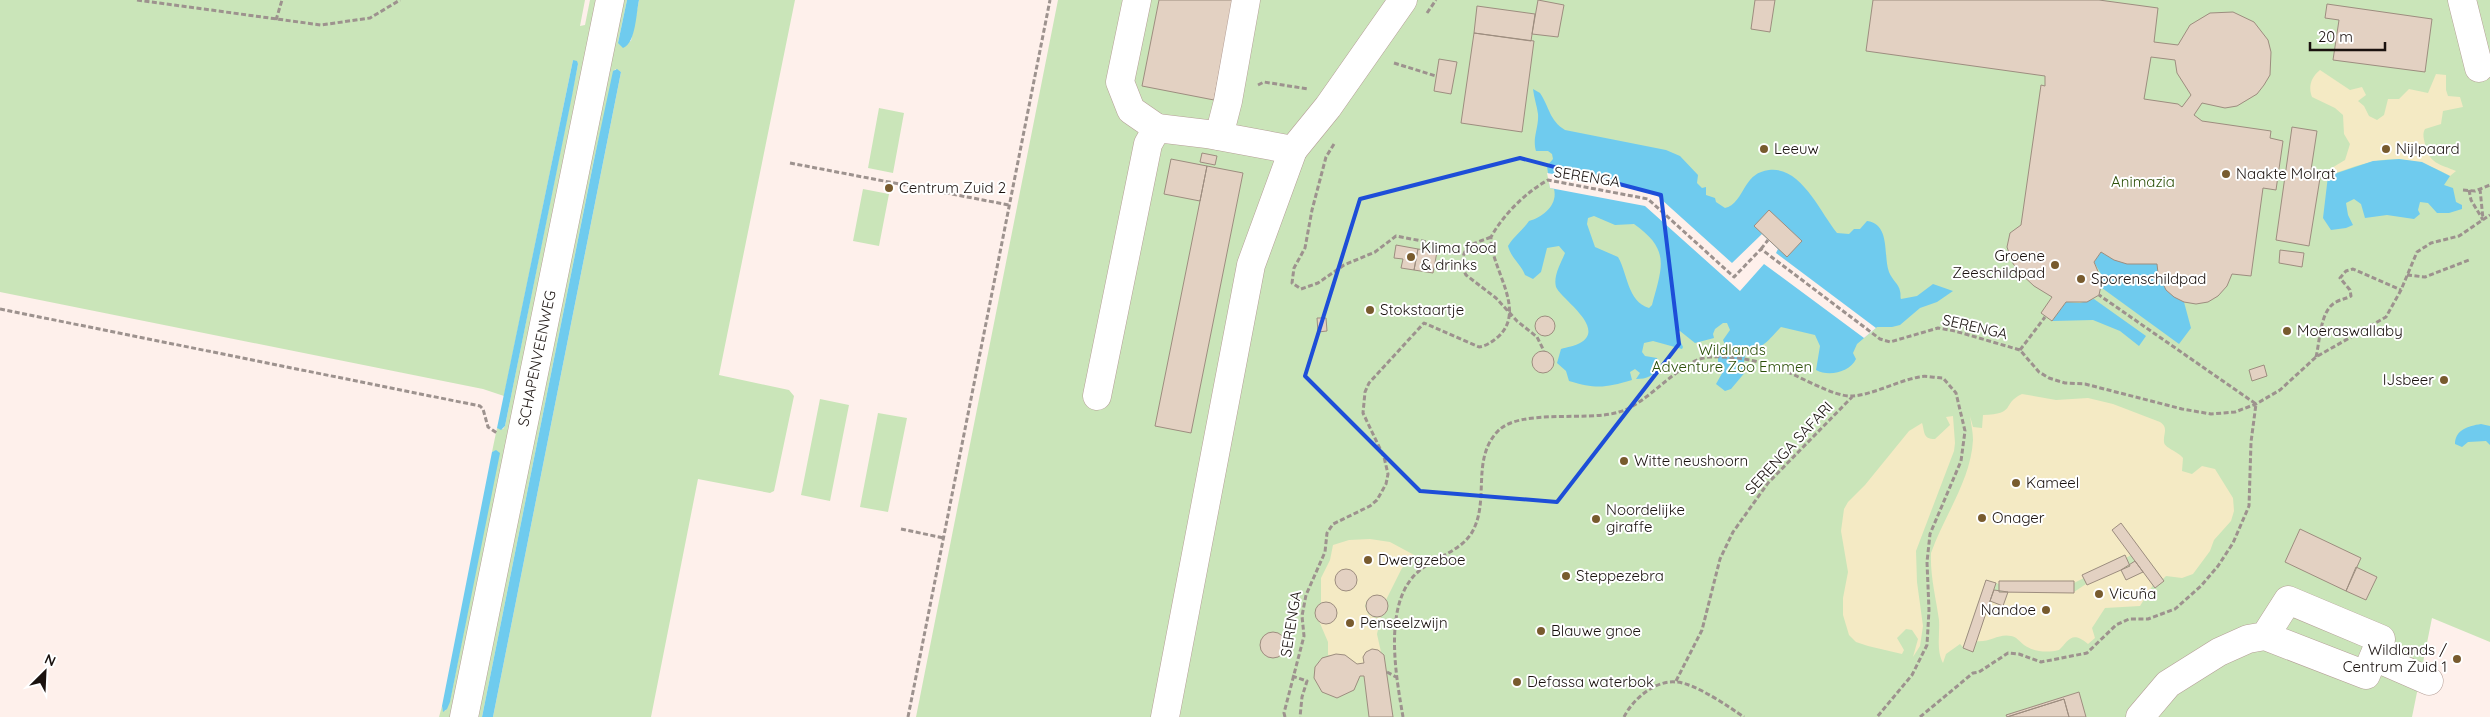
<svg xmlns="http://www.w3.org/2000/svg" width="2490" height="717" viewBox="0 0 2490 717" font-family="Quicksand,sans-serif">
<rect width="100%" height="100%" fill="#fef0eb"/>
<path fill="#cae5b9" d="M0,0H585L580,26L585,25L590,0H604L459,717H439L442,706L443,710L445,711L450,701L499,453L495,451L492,452L497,428L503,429L505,426L578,64L573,60L504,396L483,389L0,292Z
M616,0H627L618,43L631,41L639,0H795L719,375L789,390L794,396L774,491L770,493L698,479L651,717H493L621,72L615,69L594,160L482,717H471Z
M1058,0H2490V642L2432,618L2412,717H916Z
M879,108L904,113L893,173L868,168Z
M863,189L889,194L879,246L853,241Z
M820,399L849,405L830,501L801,495Z
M878,413L907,418L888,512L860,507Z"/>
<path fill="#f4eac4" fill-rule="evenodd" d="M2320,70L2350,90L2362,87L2366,95L2358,101L2364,106L2369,116L2377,120L2384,115L2388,99H2399L2409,89L2428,93L2436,74L2446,75V90L2448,96L2460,97L2463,107L2443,111L2441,124L2425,129C2422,134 2424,139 2425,144C2429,164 2440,164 2456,171L2450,176C2403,150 2376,158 2328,176L2330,169L2345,160L2350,144L2344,134L2343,115L2335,108L2312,97C2308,87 2311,77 2320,70Z
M2022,394L2056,400L2088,398L2113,404L2160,422C2169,428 2163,434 2164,442C2164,448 2178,451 2183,458L2182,471L2192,474L2202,466L2215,469L2233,498L2234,511L2231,521L2214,540L2210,551L2193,574L2182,578L2166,576L2163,579L2121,524L2112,530L2131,555L2126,558L2124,555L2083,575L2084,578L2074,583V581H2000L1999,584L1986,580L1963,647L1960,644L1946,654L1943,663C1936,650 1940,634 1939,620C1936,598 1930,576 1931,553C1944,516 1971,480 1973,440C1973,432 1971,424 1970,416L1973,427L1982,428L1983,415C2017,414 2001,404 2022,394Z
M1953,416L1955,443L1954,451L1916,551L1917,582L1923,626L1920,646L1913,657L1918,639L1912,630L1906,629L1897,638L1904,650L1902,654L1868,646L1856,642L1849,635L1843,615V598L1848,572L1841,531L1844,509L1848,502L1865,485L1909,431L1922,423C1925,431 1922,439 1935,439L1950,425L1946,417Z
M1370,539L1390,542L1416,556L1402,568L1386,600L1376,595L1367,600L1365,606L1368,614L1375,618L1381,617L1377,634L1381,652L1378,650L1366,652L1363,657L1364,663L1357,664L1345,655H1328V642L1319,621L1329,623L1335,619L1337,611C1334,604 1329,600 1321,603V578L1330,560L1333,545L1349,540ZM1346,569L1353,572L1357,582L1353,588L1345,591L1338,587L1335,580L1339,573Z
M2121,570L2126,580L2143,572L2153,585L2140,606L2105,608L2092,628L2095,638L2088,644C2071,630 2069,641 2059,650C2047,653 2034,652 2024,645C2019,641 2017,637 2011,636C1999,633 1989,643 1976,641L1990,601L2003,606L2008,592H2074L2086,584Z"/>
<path fill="#6fcbee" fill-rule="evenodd" d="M627,0H639C636,13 636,43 623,48L618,43Z
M573,60L577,61L578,64L572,96L505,426L501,430L497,428Z
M617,69L621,72L493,717H482L594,160L613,71Z
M1533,89L1540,93C1550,108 1549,120 1565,130L1666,150L1680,156L1698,175L1697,183L1702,188L1706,187V195L1715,198L1716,202L1725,208C1734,207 1741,194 1745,187C1752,176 1757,172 1769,170C1801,166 1820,212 1837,233L1849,234L1854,229H1860L1867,221C1891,224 1883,256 1889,272C1892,280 1899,284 1900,291C1901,294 1900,297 1901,299L1917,296L1933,284L1953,291L1937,302L1920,308L1900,325L1892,327H1877L1857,344L1853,353L1856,359C1850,372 1829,377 1816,370L1820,346L1815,335L1781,327C1770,338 1763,350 1746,350L1743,369L1747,370L1731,389L1725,391L1716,384L1725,368L1718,366V349H1727L1723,340L1730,330L1727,323H1723L1715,329L1713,334L1714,338L1695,343L1680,331L1676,332L1683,347L1682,349L1653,341L1644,343L1642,352L1645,356L1657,358L1659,366C1654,376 1647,379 1636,379L1640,373L1635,369L1630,372L1632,380C1605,388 1596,389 1569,381L1566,371L1557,363L1561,349C1567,347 1575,346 1580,343C1607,328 1561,299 1556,287C1553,276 1561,263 1565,253L1559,246L1547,248L1541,272L1533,279L1525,275C1521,264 1511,258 1508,246C1514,236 1523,230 1529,221C1543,217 1558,205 1554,189L1550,188L1547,166L1553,159L1552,154L1548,151H1536C1532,138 1539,128 1538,114C1537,106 1534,98 1533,89ZM1594,216L1615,225L1634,224C1671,250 1662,267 1652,305L1649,308C1627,301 1628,274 1618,257L1595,247L1587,224L1588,218Z
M2399,159L2422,162L2450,176L2444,185L2453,188L2456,202L2462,205V209L2449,213H2437L2428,203L2420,202L2418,210L2420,214L2414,219L2387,215L2365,218L2361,204L2354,199L2346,203L2348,215L2353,225L2346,228L2331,230L2323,218L2328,176L2373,161Z
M2101,252C2123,266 2132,263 2157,264C2158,283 2167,294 2184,302L2191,328L2179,344L2102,288L2101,274L2094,262Z
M2094,299L2146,336L2139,346L2120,331L2093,320L2052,321L2066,302L2080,303Z
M2481,424L2490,426V445L2486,441L2468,442L2462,447L2455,444C2455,430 2468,426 2481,424Z
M496,450L500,453L450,702L447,709L443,712L442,706L492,452Z"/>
<path fill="#fef0eb" d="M1547,173L1652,191L1732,263L1762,234L1778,249L1776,253L1876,328L1864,338L1764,264L1740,291L1645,206L1550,188Z"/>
<path fill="#e3d1c2" stroke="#9d8d7f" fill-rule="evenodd" d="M1159,0H1233L1214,100L1142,86Z
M1538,0L1564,5L1558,37L1532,34Z
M1755,0H1775L1770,32L1751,29Z
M1873,0H2099L2158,8L2154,42L2178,45L2190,25L2210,13L2233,12L2254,22L2268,40L2271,52L2270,75L2264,85L2257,94L2237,106L2225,108L2202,103L2194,115L2202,121L2271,131L2270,138L2283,141L2276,190L2263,188L2251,276L2232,274L2227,286L2218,296L2208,302L2196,304L2184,302L2174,297L2166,290L2158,273L2157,264H2127L2114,260L2101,252L2094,262L2102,281L2099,295L2087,302H2066L2052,321L2041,313L2052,297L2034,286L2019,272L2012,262L2007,247L2010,233L2021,225L2041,85L2045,86V76L1866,51ZM2151,57L2175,60L2177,73L2191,95L2182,107L2178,104L2144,99Z
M2327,4L2432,19L2425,72L2333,60L2339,20L2325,18Z
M1477,6L1535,14L1531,41L1474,33Z
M1474,33L1534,41L1522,132L1461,123Z
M1439,59L1457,62L1451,94L1434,91Z
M2292,127L2317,131L2311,170L2321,172L2309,246L2276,240Z
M1202,153L1217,156L1215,165L1200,162Z
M1171,159L1207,166L1200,201L1164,194Z
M1207,166L1243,173L1191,433L1155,426Z
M1769,210L1802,241L1787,257L1754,226Z
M1396,245L1418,249L1414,270L1401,268L1403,259L1394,258Z
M1418,249L1437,252L1433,273L1414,270Z
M2280,250L2304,253L2302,267L2279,263Z
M1535 326a10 10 0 1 1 20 0a10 10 0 1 1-20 0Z
M1317,318H1326L1327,331L1318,332Z
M1532 362a11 11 0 1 1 22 0a11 11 0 1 1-22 0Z
M2264,365L2267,376L2252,381L2249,370Z
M2121,523L2164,581L2155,588L2112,530Z
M2300,529L2361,558L2346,591L2285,562Z
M2125,555L2130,566L2087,585L2082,575Z
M2135,561L2143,572L2126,580L2121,570Z
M2356,567L2377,577L2366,600L2346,591Z
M1335 580a11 11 0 1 1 22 0a11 11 0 1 1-22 0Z
M1986,580L1996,583L1973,652L1963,648Z
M1999,581H2074V593L1999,592Z
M1994,590L2008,592L2003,606L1990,601Z
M1366 606a11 11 0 1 1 22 0a11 11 0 1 1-22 0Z
M1315 613a11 11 0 1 1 22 0a11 11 0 1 1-22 0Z
M1260 645a13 13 0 1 1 26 0a13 13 0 1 1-26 0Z
M1372,649L1378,650L1384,655L1393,717H1369L1364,676H1360L1354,690L1337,698L1322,692L1314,678L1315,667L1322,658L1336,654L1345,655L1357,664L1364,663L1363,657L1366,652Z
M2079,692L2086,717H2069L2064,699L2007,717L2006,715Z
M2064,699L2069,717H2007Z"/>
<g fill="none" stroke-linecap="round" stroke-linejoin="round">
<defs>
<g id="minor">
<path d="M1137,0L1120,82L1131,110L1157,128"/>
<path d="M2462,0L2479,68"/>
<path d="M1219,136L1228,101L1246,0"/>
<path d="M1097,396L1148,144L1157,128L1207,134L1293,150L1328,107L1403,0"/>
<path d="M2374,657L2429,681"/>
<path id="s1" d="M464,717L610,0"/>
<path d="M1165,717L1251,265L1293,150"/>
<path d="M2140,717L2168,684L2219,652L2248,639L2265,636L2366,675L2381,639L2288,600L2265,636"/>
</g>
</defs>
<use href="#minor" stroke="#b59f97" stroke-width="29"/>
<path stroke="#9d928e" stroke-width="3" stroke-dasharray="5 2.5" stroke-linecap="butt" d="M137,0L321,25L370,18L400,0
M1427,13L1436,0
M276,20L282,0
M1394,63L1436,76
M1258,85L1264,82L1308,89
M1334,144L1326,157L1312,210L1305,248L1294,268L1292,283L1301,289L1318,283L1344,265L1375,252L1396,236L1427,242
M790,163L1009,205
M2480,189L2483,219
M2463,190L2475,191L2490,185
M2469,190L2471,200L2483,220
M1491,237C1472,245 1463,243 1462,267L1466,275L1496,298L1517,321L1537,337L1544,351
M1761,249L1768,240
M2407,275L2425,277L2469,260
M0,309L480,406L483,409L488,427L497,433
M2020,350L2045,317
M2316,357C2320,341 2320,310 2336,302C2341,299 2346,299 2351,296L2350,290L2340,278L2346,271L2353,269L2401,290
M901,529L944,538
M1387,672L1396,677
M1292,676L1307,681L1302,697L1300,717
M1676,681L1702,630L1720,559L1733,532L1768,483L1852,397
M908,717L1050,0
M1285,717L1284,713L1304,636L1302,616L1306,595L1325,552L1327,533L1333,524L1370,506L1377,500L1386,484L1388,474L1384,457L1363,413L1365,392L1369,383L1424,323L1479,347C1487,346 1493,341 1499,336C1527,309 1490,268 1491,237C1503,215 1526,192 1548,180L1648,199L1734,277L1761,249L1880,339L1890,342L1938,328L1955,331L2020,350L2039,372L2049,378L2065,383L2085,384L2182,409L2211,414L2235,412L2256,404L2280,390L2316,357L2386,317L2401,290L2417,252L2431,243L2459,236L2490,215
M1403,717C1396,676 1382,602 1419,571C1435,557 1459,552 1471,534C1491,502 1470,460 1498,431C1520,408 1588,422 1619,412C1649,404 1682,357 1711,357C1732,356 1756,360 1775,367C1795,373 1834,398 1853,396C1875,394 1897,381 1919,377C1926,375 1935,378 1943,378L1956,393L1965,431L1961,461L1930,534L1927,562L1929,610L1927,645L1912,675L1877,717
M1624,717C1633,699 1655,680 1676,682C1695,683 1729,707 1744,717
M1920,717L1973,673L1979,672L2008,653L2019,654L2041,662L2087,653L2116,625L2129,619H2148L2175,609L2201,586L2218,566L2233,543L2249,506L2251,442L2256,404L2099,295"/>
<use href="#minor" stroke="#fff" stroke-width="28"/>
</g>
<path fill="none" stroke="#1d4ed8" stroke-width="4" stroke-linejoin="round" d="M1520,158L1661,195L1679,344L1557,502L1420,491L1305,376L1360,199Z"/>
<g fill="#785b2e" stroke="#fff" stroke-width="2">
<circle cx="1764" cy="149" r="5"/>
<circle cx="2386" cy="149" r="5"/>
<circle cx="2226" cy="174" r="5"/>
<circle cx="889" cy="188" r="5"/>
<circle cx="1411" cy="257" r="5"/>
<circle cx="2055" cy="265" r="5"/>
<circle cx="2081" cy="279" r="5"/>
<circle cx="1370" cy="310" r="5"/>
<circle cx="2287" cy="331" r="5"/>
<circle cx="2444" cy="380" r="5"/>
<circle cx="1624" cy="461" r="5"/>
<circle cx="2016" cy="483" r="5"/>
<circle cx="1982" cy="518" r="5"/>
<circle cx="1596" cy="519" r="5"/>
<circle cx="1368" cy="560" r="5"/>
<circle cx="1566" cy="576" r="5"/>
<circle cx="2099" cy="594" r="5"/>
<circle cx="2046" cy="610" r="5"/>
<circle cx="1350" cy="623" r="5"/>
<circle cx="1541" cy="631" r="5"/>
<circle cx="2457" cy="659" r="5"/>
<circle cx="1517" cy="682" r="5"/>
</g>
<g text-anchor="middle" stroke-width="4" stroke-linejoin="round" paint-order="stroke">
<g font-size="15" fill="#1a120f" stroke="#fff" text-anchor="start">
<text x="1774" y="154">Leeuw</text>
<text x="2396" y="154">Nijlpaard</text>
<text x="2236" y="179">Naakte Molrat</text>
<text x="899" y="193">Centrum Zuid 2</text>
<text x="1421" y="253">Klima food<tspan x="1421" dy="17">&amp; drinks</tspan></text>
<text x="2045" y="261" text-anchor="end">Groene<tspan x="2045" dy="17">Zeeschildpad</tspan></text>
<text x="2091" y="284">Sporenschildpad</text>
<text x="1380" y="315">Stokstaartje</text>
<text x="2297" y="336">Moeraswallaby</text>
<text x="2434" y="385" text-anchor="end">IJsbeer</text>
<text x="1634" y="466">Witte neushoorn</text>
<text x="2026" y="488">Kameel</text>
<text x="1606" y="515">Noordelijke<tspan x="1606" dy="17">giraffe</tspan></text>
<text x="1992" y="523">Onager</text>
<text x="1378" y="565">Dwergzeboe</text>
<text x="1576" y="581">Steppezebra</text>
<text x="2109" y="599">Vicuña</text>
<text x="2036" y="615" text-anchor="end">Nandoe</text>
<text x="1360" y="628">Penseelzwijn</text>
<text x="1551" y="636">Blauwe gnoe</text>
<text x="2447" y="655" text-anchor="end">Wildlands /<tspan x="2447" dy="17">Centrum Zuid 1</tspan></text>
<text x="1527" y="687">Defassa waterbok</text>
</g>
<g font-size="15" fill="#1a120f" stroke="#fff">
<text transform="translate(1587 177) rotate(9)" y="5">SERENGA</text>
<text transform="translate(1975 327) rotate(13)" y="5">SERENGA</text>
<text dy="5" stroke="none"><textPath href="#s1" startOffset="366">SCHAPENVEENWEG</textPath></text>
<text transform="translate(1789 448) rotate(-47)" y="5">SERENGA SAFARI</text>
<text transform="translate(1291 624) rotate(-81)" y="5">SERENGA</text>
</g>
<g font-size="15" fill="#2b4f08" stroke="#fff">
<text x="2143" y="187">Animazia</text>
<text x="1732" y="355">Wildlands<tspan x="1732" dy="17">Adventure Zoo Emmen</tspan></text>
</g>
</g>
<g transform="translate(45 672) rotate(24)" stroke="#ffffff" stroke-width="4" paint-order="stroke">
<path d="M0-4L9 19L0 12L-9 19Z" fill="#1a120f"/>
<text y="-8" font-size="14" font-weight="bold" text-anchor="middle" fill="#1a120f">N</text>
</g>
<path d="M2310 42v8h75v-8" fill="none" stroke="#1a120f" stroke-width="2.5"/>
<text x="2318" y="42" font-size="15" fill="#1a120f" stroke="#ffffff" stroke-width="4" paint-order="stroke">20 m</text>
</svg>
